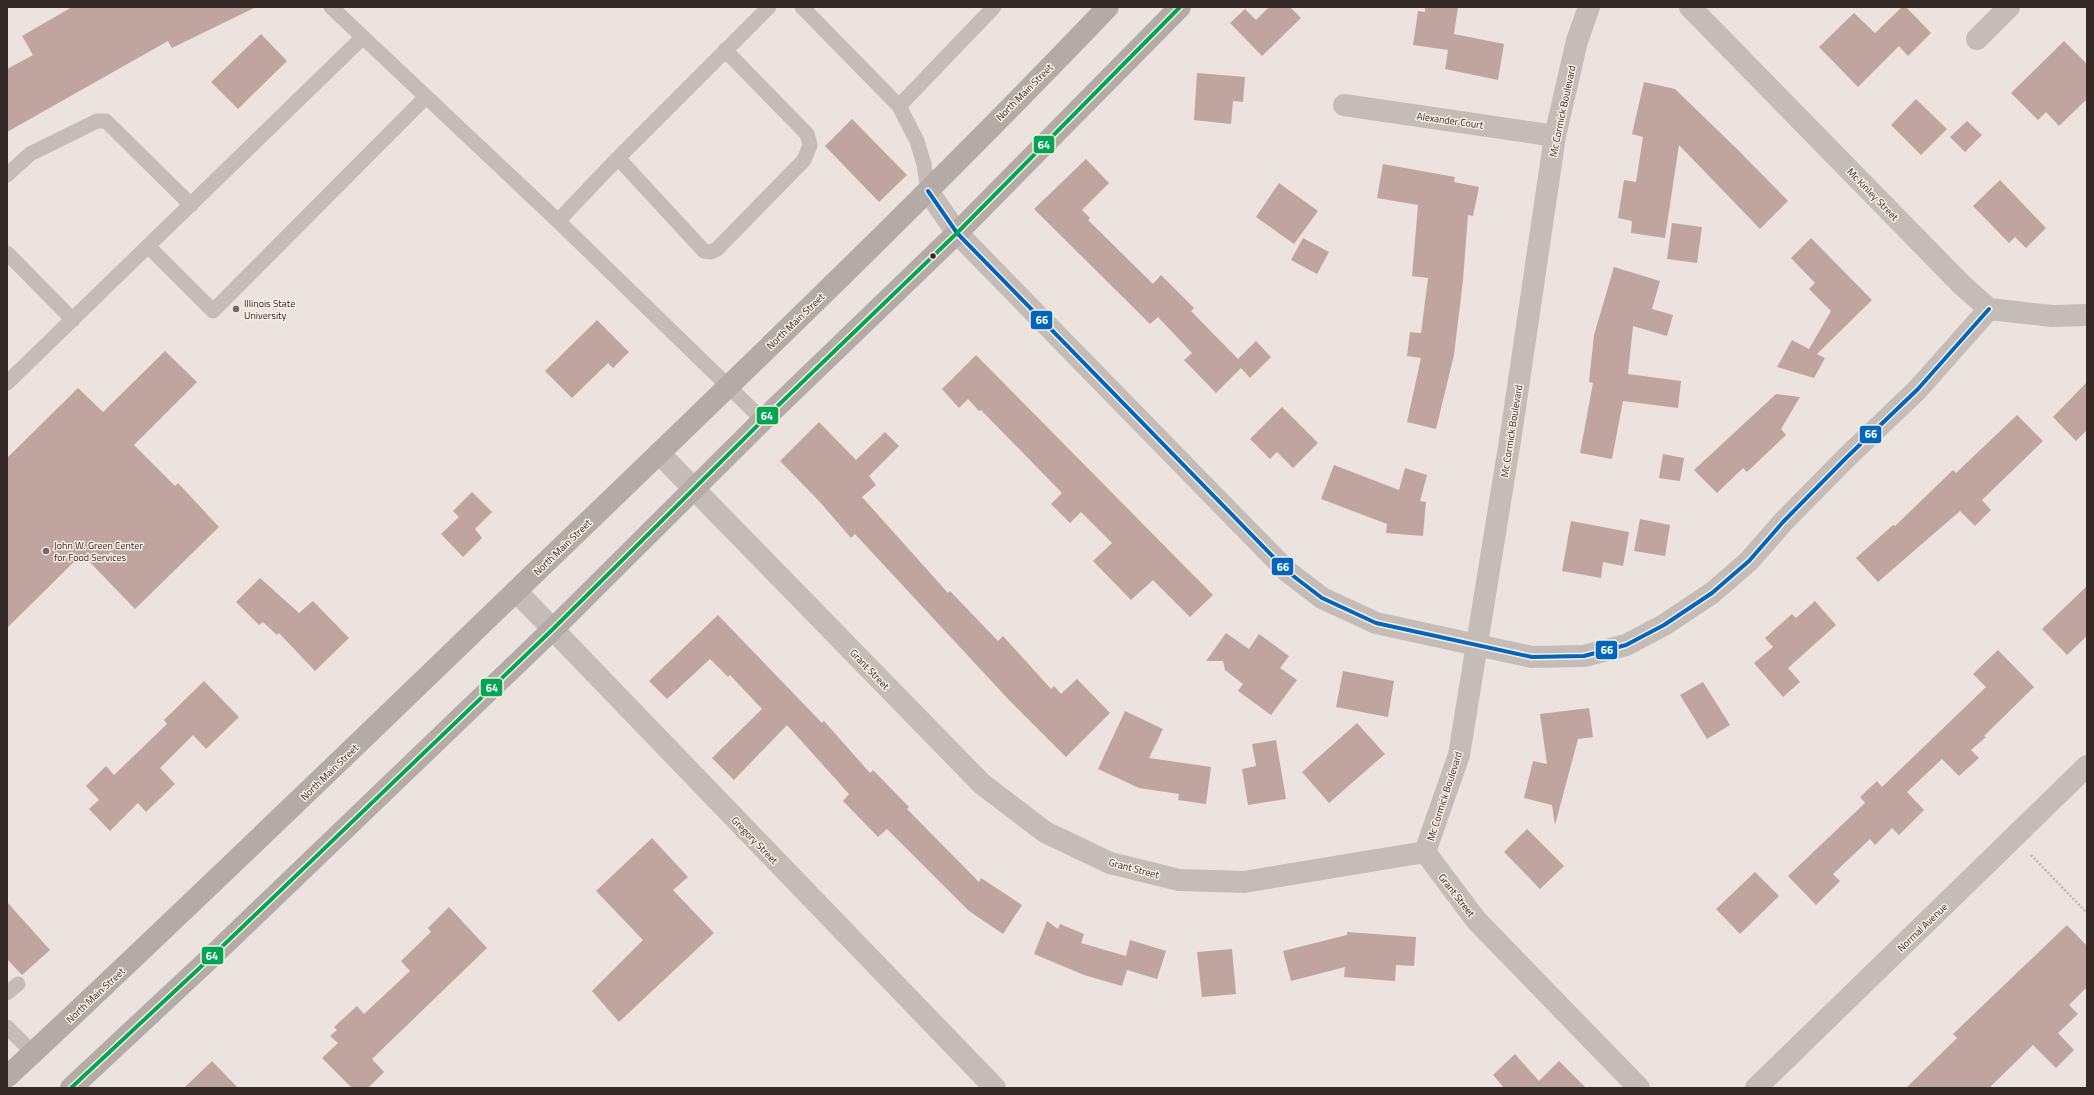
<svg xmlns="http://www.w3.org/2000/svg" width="2094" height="1095" viewBox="0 0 2094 1095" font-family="'Titillium Web',sans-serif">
<rect width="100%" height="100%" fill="#ece3df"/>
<path fill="#c0a4a0" d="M72,7H256L172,48L168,41L7,132V69L33,55L22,36Z
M1269,7H1290L1301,18L1262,56L1230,23L1245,9L1256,20Z
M1425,7H1458L1454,34L1504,44L1498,80L1445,69L1448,50L1413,45L1418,11L1425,12Z
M1902,7H1906L1931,33L1908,56L1899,46L1858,87L1819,47L1854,13L1875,33Z
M261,34L287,61L238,109L211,82Z
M2064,41L2087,64V99L2059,126L2046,112L2038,120L2011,93Z
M1197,73L1245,77L1243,102L1233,101L1231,124L1194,120Z
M1644,82L1675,89L1738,150L1788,201L1760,229L1679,145L1665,238L1631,233L1632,221L1618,218L1624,180L1636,182L1643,137L1632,134Z
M1916,99L1947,129L1921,155L1891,125Z
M852,119L907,175L879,202L825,146Z
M1967,121L1982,135L1965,152L1950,137Z
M1086,159L1109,183L1082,210L1090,218L1088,220L1153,284L1161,275L1194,308L1191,311L1238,359L1256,341L1271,357L1250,378L1241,368L1216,393L1184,360L1192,353L1158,317L1150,324L1034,209Z
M1383,164L1455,177L1454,182L1479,187L1473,216L1468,215L1463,280L1454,355L1436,429L1407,422L1421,358L1407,356L1410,332L1421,333L1428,278L1412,276L1418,205L1377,198Z
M2000,180L2046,228L2026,248L2015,237L2009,243L1973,206Z
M1279,183L1318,211L1294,244L1256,217Z
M1672,223L1702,227L1697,263L1667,259Z
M1303,238L1329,252L1317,274L1291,260Z
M1811,238L1872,300L1817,354L1825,358L1814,378L1777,367L1792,340L1809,349L1831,311L1809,289L1815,283L1791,258Z
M1614,267L1660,281L1652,309L1673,315L1667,336L1633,326L1628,374L1681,381L1678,408L1623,401L1612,459L1580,453L1593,383L1589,382L1594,335Z
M597,320L629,352L613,368L608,363L572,398L545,371Z
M165,351L197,382L134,445L175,486L178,483L219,527L135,609L82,554L7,628V458L78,388L103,412Z
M976,355L1213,595L1190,617L1153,580L1131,600L1093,561L1112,543L1081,512L1070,523L1051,504L1062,493L981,410L979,411L968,399L959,408L942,389Z
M2087,382V430L2076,441L2053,417Z
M1776,394L1800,397L1781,429L1786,435L1747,472L1743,468L1717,493L1694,470Z
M1282,407L1318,443L1293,468L1277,452L1270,459L1250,439Z
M2017,415L2043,441L1982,500L1991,510L1975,526L1960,511L1878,582L1856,558L1893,525L1895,526L1953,470L1956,473Z
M819,422L856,460L885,432L899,446L869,476L876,485L862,497L948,593L950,591L998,641L1003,636L1051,689L1054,686L1061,694L1077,679L1110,713L1066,757L1009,700L855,534L851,538L819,501L780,461Z
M1663,454L1684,458L1680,481L1659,478Z
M1334,465L1399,490L1405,468L1427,475L1420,501L1426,502L1423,536L1386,533L1387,524L1321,499Z
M472,492L492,512L475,529L482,538L463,557L441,534L459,517L453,511Z
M1640,519L1670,525L1665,556L1634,551Z
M1571,521L1629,532L1623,566L1603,562L1601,578L1562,571Z
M260,578L299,613L313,601L349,638L315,671L279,633L277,635L263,622L259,625L236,602Z
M2087,586V636L2067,655L2042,629Z
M1815,601L1836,625L1788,668L1800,682L1783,697L1754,663L1773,647L1765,638L1792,614L1796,618Z
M718,615L822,723L824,721L870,773L873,770L909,807L907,809L979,882L981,878L1022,905L1003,934L969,911L887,829L878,837L843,801L849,794L787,725L734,780L712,758L762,709L730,675L728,677L710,659L667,699L649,681Z
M1226,633L1249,649L1259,634L1289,656L1280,668L1297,680L1271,715L1238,691L1243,684L1225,670L1223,661H1206Z
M1998,650L2034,687L1984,736L1986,737L1971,750L1979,758L1959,776L1942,759L1907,792L1924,810L1899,835L1892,828L1875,845L1870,839L1833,874L1840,881L1816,905L1788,876L1865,803L1860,797L1877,781L1882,787L1986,687L1973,674Z
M1343,671L1394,681L1388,717L1336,707Z
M204,681L239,717L206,749L193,735L160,768L175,784L146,812L138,803L110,831L89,809L99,800L86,786L106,766L114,775L167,724L164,720Z
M1703,682L1730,725L1707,739L1680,695Z
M1589,708L1593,737L1578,739L1555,825L1552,805L1524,798L1533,761L1547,764L1540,714Z
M1125,711L1163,729L1149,758L1211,767L1206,804L1178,800L1179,794L1139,788L1098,769Z
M1357,723L1385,754L1329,803L1302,772Z
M1276,740L1286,799L1248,805L1242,769L1256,766L1252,744Z
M1527,829L1564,866L1540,889L1504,852Z
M652,838L688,877L673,890L714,933L619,1022L592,991L643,940L596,891Z
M1755,872L1779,896L1740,934L1716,909Z
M7,902L50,950L22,975L7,959Z
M449,907L487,948L372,1059L384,1072L368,1088H352L322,1058L338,1043L330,1036L337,1030L334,1027L357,1006L364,1014L410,971L401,961L431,932L428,928Z
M1047,921L1058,929L1060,924L1084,934L1081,943L1126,956L1130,940L1166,951L1157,979L1127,970L1122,986L1084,975L1034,954Z
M2067,925L2087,946V987L2069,1005L2078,1014L2058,1033L2074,1050L2056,1068L2033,1045L1989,1088H1906L1957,1038L1953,1034Z
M1347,932L1416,937L1414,966L1396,965L1395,981L1344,977L1345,967L1291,981L1283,951L1347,935Z
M1232,949L1236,994L1202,997L1197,952Z
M1515,1054L1539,1081L1559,1061L1586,1088H1504L1493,1075Z
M212,1061L238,1088H184Z"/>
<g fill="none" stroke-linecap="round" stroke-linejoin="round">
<path stroke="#beb4b0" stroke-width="2.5" stroke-dasharray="2 2" stroke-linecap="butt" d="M2031,855L2087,913"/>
<path stroke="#c5bcb8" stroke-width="15" d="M331,7L558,221L763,420
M802,7L899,106L917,141L924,164L928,191
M725,50L807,134L810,145L804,160L717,249L711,252L704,251L618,158L769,7
M899,106L994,7
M7,175L30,154L97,121H106L191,205
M558,221L618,158
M148,246L213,311L426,97
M7,253L73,320
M7,383L363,37
M7,993L18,984
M7,1027L33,1053"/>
<path stroke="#c5bcb8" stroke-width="22" d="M1690,7L1962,285L1989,309L2052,316L2087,315
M1977,39L2009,7
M1344,105L1555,136
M928,191L957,233L1288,572L1322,598L1376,623L1532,657L1584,656L1626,645L1664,625L1712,593L1749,561L1783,522L1847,457L1918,389L1989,309
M659,453L982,784L1045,832L1110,863L1179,880L1244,882L1425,852L1476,920L1639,1088
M516,591L995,1088
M1425,852L1459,755L1512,428L1555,136L1577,41L1589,7
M1756,1088L2087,766"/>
<path stroke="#b4aba7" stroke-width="22" d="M7,1077C197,900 383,719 570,539C752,364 934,189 1108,7
M71,1088L206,962L552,630L763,420L957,233L1180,7"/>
<defs>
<path id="bus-1" d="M928,191L957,233L1288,572L1322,598L1376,623L1532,657L1584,656L1626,645L1664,625L1712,593L1749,561L1783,522L1847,457L1918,389L1989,309"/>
<path id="bus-2" d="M71,1088L206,962L552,630L763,420L957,233L1180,7"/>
</defs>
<use href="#bus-1" stroke="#f9ede5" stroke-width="7"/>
<use href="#bus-2" stroke="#f9ede5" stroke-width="7"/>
<use href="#bus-1" stroke="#0065bd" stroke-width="4"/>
<use href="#bus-2" stroke="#00a651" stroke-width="4"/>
</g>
<circle fill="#352926" stroke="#f9ede5" stroke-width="1.5" cx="933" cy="256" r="3.5"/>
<g fill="#756a67" stroke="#f9ede5" stroke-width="1.5">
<circle cx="236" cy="309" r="4"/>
<circle cx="46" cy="551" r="4"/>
</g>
<g text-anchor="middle" stroke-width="3" stroke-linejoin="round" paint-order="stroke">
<g font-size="10" fill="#352926" stroke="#f9ede5">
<text transform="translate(1024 92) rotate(-45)" y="4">North Main Street</text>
<text transform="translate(1562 111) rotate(-78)" y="4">Mc Cormick Boulevard</text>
<text transform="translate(1450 120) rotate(8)" y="4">Alexander Court</text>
<text transform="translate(1873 194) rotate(46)" y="4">Mc Kinley Street</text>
<text transform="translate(795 321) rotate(-44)" y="4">North Main Street</text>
<text transform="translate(1511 431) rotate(-81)" y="4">Mc Cormick Boulevard</text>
<text transform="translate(562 547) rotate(-44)" y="4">North Main Street</text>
<text transform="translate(870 669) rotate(46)" y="4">Grant Street</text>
<text transform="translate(329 772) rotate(-44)" y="4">North Main Street</text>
<text transform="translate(1444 796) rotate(-72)" y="4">Mc Cormick Boulevard</text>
<text transform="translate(755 840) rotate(46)" y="4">Gregory Street</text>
<text transform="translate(1134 868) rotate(15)" y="4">Grant Street</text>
<text transform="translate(1457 895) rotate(52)" y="4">Grant Street</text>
<text transform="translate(1922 927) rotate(-44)" y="4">Normal Avenue</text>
<text transform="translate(95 995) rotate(-43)" y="4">North Main Street</text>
</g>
<g font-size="10" fill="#352926" stroke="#f9ede5" text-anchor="start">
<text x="244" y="307">Illinois State<tspan x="244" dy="12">University</tspan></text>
<text x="54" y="549">John W. Green Center<tspan x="54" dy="12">for Food Services</tspan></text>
</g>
</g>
<g stroke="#f9ede5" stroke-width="1.5">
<rect x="1033" y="135" width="22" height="19" rx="4" fill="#00a651"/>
<rect x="1030" y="310" width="23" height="20" rx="4" fill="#0065bd"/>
<rect x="756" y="406" width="23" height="19" rx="4" fill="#00a651"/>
<rect x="1859" y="425" width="23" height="19" rx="4" fill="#0065bd"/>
<rect x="1271" y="557" width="23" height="19" rx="4" fill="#0065bd"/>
<rect x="1595" y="640" width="23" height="20" rx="4" fill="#0065bd"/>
<rect x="480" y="678" width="23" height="19" rx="4" fill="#00a651"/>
<rect x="201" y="946" width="23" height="19" rx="4" fill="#00a651"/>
</g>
<g font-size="11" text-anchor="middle" font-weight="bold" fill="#fff">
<text x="1044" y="149">64</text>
<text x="1042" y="324">66</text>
<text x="767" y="420">64</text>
<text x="1871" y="438">66</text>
<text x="1283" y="571">66</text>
<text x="1607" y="654">66</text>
<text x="492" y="692">64</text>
<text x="212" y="960">64</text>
</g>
<rect width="2094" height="1095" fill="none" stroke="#352926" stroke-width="16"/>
</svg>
